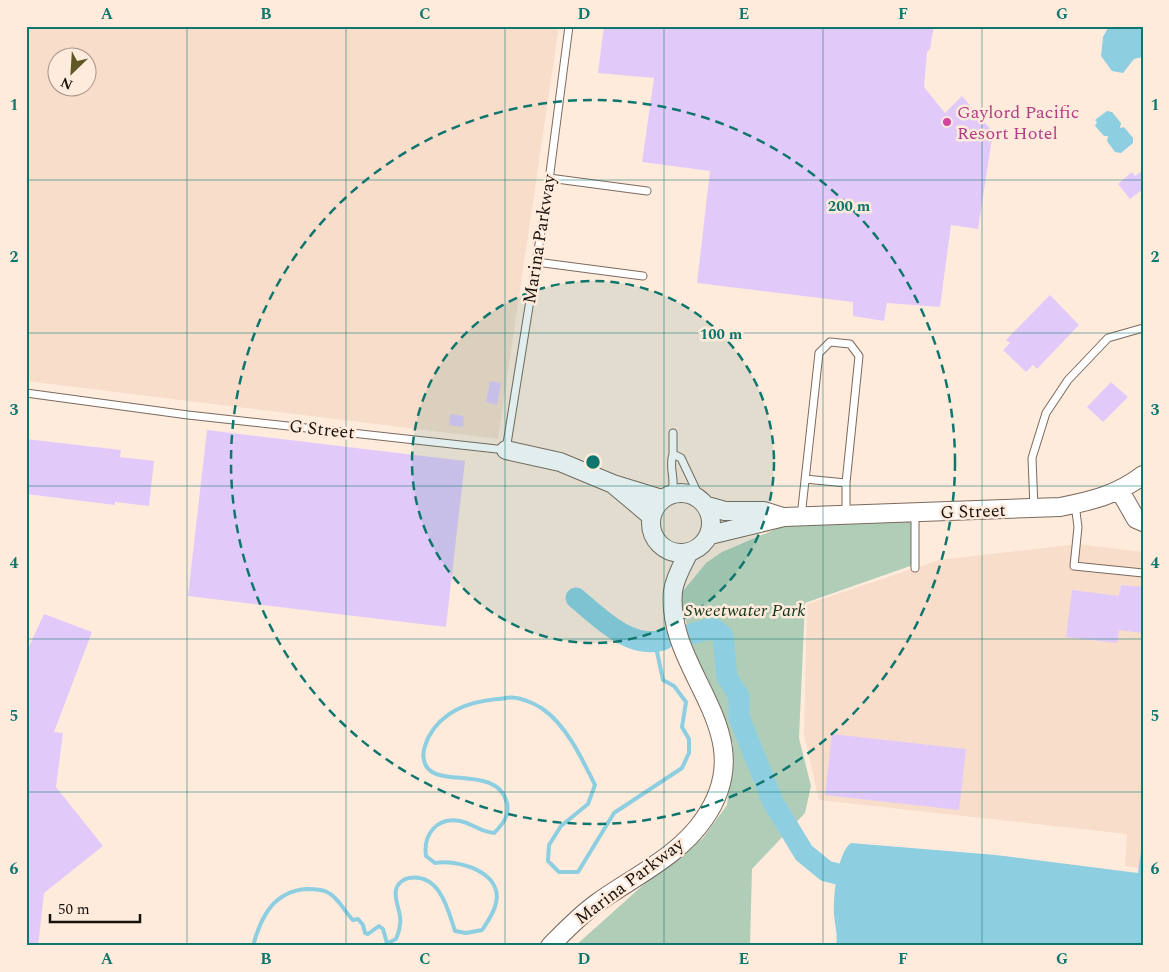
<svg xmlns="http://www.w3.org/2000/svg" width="1169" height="972" viewBox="0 0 1169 972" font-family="Spectral,serif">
<rect width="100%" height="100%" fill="#ffebdc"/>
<path fill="#f7ddca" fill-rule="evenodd" d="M26,26H559L498,439L26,381ZM58,58H88V88H58Z
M1078,544L1143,552V835L1139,868L1125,866L1127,834L819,800L804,735L807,604L939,560Z"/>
<path fill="#b0ceb7" d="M856,518H909L914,522L913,565L805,603L799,738L811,786L805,813L752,869L750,946H575L642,886L703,838L727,805L733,744L700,673L679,596L706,563L722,552L783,526Z"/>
<path fill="#8dcee1" d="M1109,26H1140L1143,30V57L1134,59L1123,73L1112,71L1101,56L1103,37Z
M1107,111L1112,112L1121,123L1120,128L1124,127L1133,138V143L1121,153L1115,152L1107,141L1108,136H1104L1095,126L1097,122L1095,120Z
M1143,835V946H836C838,934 835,926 834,915C833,899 837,852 851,843L996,855L1138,873Z"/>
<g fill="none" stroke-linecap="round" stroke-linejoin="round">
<path stroke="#8dcee1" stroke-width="4" d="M253,946C261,916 274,891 307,889C313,889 321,889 327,892C338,897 344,911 353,920L358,919L363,925L365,933L368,934L379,926L383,929L387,943
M382,946L396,939C407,913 393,907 396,890C397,884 403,879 409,878C440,873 448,910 455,931L466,933L482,930C488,921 494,913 496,903C503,872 458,859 435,863L426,856C423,834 437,817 460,821C472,823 478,831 494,833C502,825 510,816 507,803C497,762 429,792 424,760C422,752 425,746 428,738C442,711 468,702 497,699C503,699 511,696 516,698C524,699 538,705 544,710C567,726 583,761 595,785L588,804L561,826L549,845L548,861L559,872H578L614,813L682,768L689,753V739L682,727L686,702L674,686L663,680L655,642"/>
<path stroke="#8dcee1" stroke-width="21" d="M576,598C599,617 630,650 663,640
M691,634L713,628L723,636L727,677L739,696V717L773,802L804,853L826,871L838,874"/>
</g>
<path fill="#e1cafa" d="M604,26H934L930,49L927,52L924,87L945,113L962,96L993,132L978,229L951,225L940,307L887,303L884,321L853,316V302L697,283L710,171L642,162L654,78L598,73Z
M1143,170V189L1130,199L1118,184L1132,172L1135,176Z
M1050,295L1079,325L1037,369L1033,365L1026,372L1003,350L1010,343L1006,340Z
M490,381L501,383L497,405L486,402Z
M1111,382L1128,397L1103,422L1087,407Z
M450,414L464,416L463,427L449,425Z
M207,430L465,461L446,627L188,596Z
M26,439L121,450L120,457L154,461L149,506L115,502V505L26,494Z
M1121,585L1143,587V633L1119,630L1117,643L1066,637L1072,590L1119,596Z
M44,614L92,632L54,732L63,733L56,787L103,846L44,893L38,946H26V653Z
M832,734L966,749L959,810L825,795Z"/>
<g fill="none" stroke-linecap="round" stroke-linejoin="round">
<defs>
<path id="service" d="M549,178L647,191
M536,262L643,276
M26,393L188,415L506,450L548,188L569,26
M673,433V454
M805,479L846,483
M671,494C677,480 668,468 673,454L681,458L700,498
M1075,504L1078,527L1074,566L1143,573
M1034,508L1032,458L1046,413L1068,380L1108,338L1143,328
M915,513V568
M801,517L819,353L830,342L850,344L859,356L846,483V515"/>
<path id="tertiary" d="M506,450L560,462L613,484
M1120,491L1136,519L1143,522
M651 523a30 30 0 1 1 60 0a30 30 0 1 1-60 0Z
M707,506L725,511H764L783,517
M651,516L613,484L662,499
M710,535L784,517L1060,507C1091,501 1117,495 1143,475
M550,946C565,931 580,915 597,903C633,877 679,856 704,819C765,732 665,673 673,591C675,577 683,564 689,552"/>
</defs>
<use href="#service" stroke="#7b6a5e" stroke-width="9"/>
<use href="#tertiary" stroke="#7b6a5e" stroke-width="20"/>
<use href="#service" stroke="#fff" stroke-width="7"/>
<use href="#tertiary" stroke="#fff" stroke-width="18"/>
</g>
<path fill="none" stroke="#0f766e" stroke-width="1" stroke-opacity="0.55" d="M187,26V946M346,26V946M505,26V946M664,26V946M823,26V946M982,26V946M26,180H1143M26,333H1143M26,486H1143M26,639H1143M26,792H1143"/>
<circle cx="593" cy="462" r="181" fill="#0f766e" fill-opacity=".12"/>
<g fill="none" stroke="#0f766e" stroke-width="2.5" stroke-dasharray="9 6">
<circle cx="593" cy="462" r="181"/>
<circle cx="593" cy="462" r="362"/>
</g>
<circle fill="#d1479c" stroke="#ffebdc" stroke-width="2" cx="947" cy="122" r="5"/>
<g text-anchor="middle" stroke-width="5" stroke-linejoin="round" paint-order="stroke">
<g font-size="18" fill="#b23c85" stroke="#ffebdc" text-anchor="start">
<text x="957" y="118">Gaylord Pacific<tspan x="957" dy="21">Resort Hotel</tspan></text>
</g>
<g font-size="18" fill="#17110c" stroke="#ffebdc">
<text transform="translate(539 239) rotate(-81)" y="6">Marina Parkway</text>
<text transform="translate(322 429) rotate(6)" y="6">G Street</text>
<text transform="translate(973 511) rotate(-2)" y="6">G Street</text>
<text transform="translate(629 881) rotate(-37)" y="6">Marina Parkway</text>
</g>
<g font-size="18" font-style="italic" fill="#0d331b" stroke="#ffebdc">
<text x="745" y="616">Sweetwater Park</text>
</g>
</g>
<circle cx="593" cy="462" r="8" fill="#0f766e" stroke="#ffebdc" stroke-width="2.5"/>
<g font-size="15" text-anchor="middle" font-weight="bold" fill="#0f766e" stroke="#ffebdc" stroke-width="5" stroke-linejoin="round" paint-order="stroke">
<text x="849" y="211">200 m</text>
<text x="721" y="339">100 m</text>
</g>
<rect width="1169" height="972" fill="none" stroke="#ffebdc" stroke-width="55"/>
<g transform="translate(72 72) rotate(205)"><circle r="24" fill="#ffebdc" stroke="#a29489"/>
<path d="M0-4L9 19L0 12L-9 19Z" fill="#5f5824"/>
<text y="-8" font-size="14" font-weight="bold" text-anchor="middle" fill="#17110c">N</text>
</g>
<path d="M50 914v8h90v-8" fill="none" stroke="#17110c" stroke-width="2.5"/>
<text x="58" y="914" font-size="15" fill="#17110c" stroke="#ffebdc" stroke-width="4" paint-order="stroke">50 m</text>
<rect x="28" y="28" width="1114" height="916" fill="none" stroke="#0f766e" stroke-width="2"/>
<g font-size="16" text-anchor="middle" font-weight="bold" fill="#0f766e">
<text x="107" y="19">A</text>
<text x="266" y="19">B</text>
<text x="425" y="19">C</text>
<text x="584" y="19">D</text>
<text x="744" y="19">E</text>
<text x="903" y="19">F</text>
<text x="1062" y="19">G</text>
<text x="14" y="110">1</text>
<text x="1155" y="110">1</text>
<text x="14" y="262">2</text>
<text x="1155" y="262">2</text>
<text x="14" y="415">3</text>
<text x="1155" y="415">3</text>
<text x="14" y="568">4</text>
<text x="1155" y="568">4</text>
<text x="14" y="721">5</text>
<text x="1155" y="721">5</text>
<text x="14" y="874">6</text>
<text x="1155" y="874">6</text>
<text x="107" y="964">A</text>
<text x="266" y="964">B</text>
<text x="425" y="964">C</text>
<text x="584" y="964">D</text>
<text x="744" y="964">E</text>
<text x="903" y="964">F</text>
<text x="1062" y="964">G</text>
</g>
</svg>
